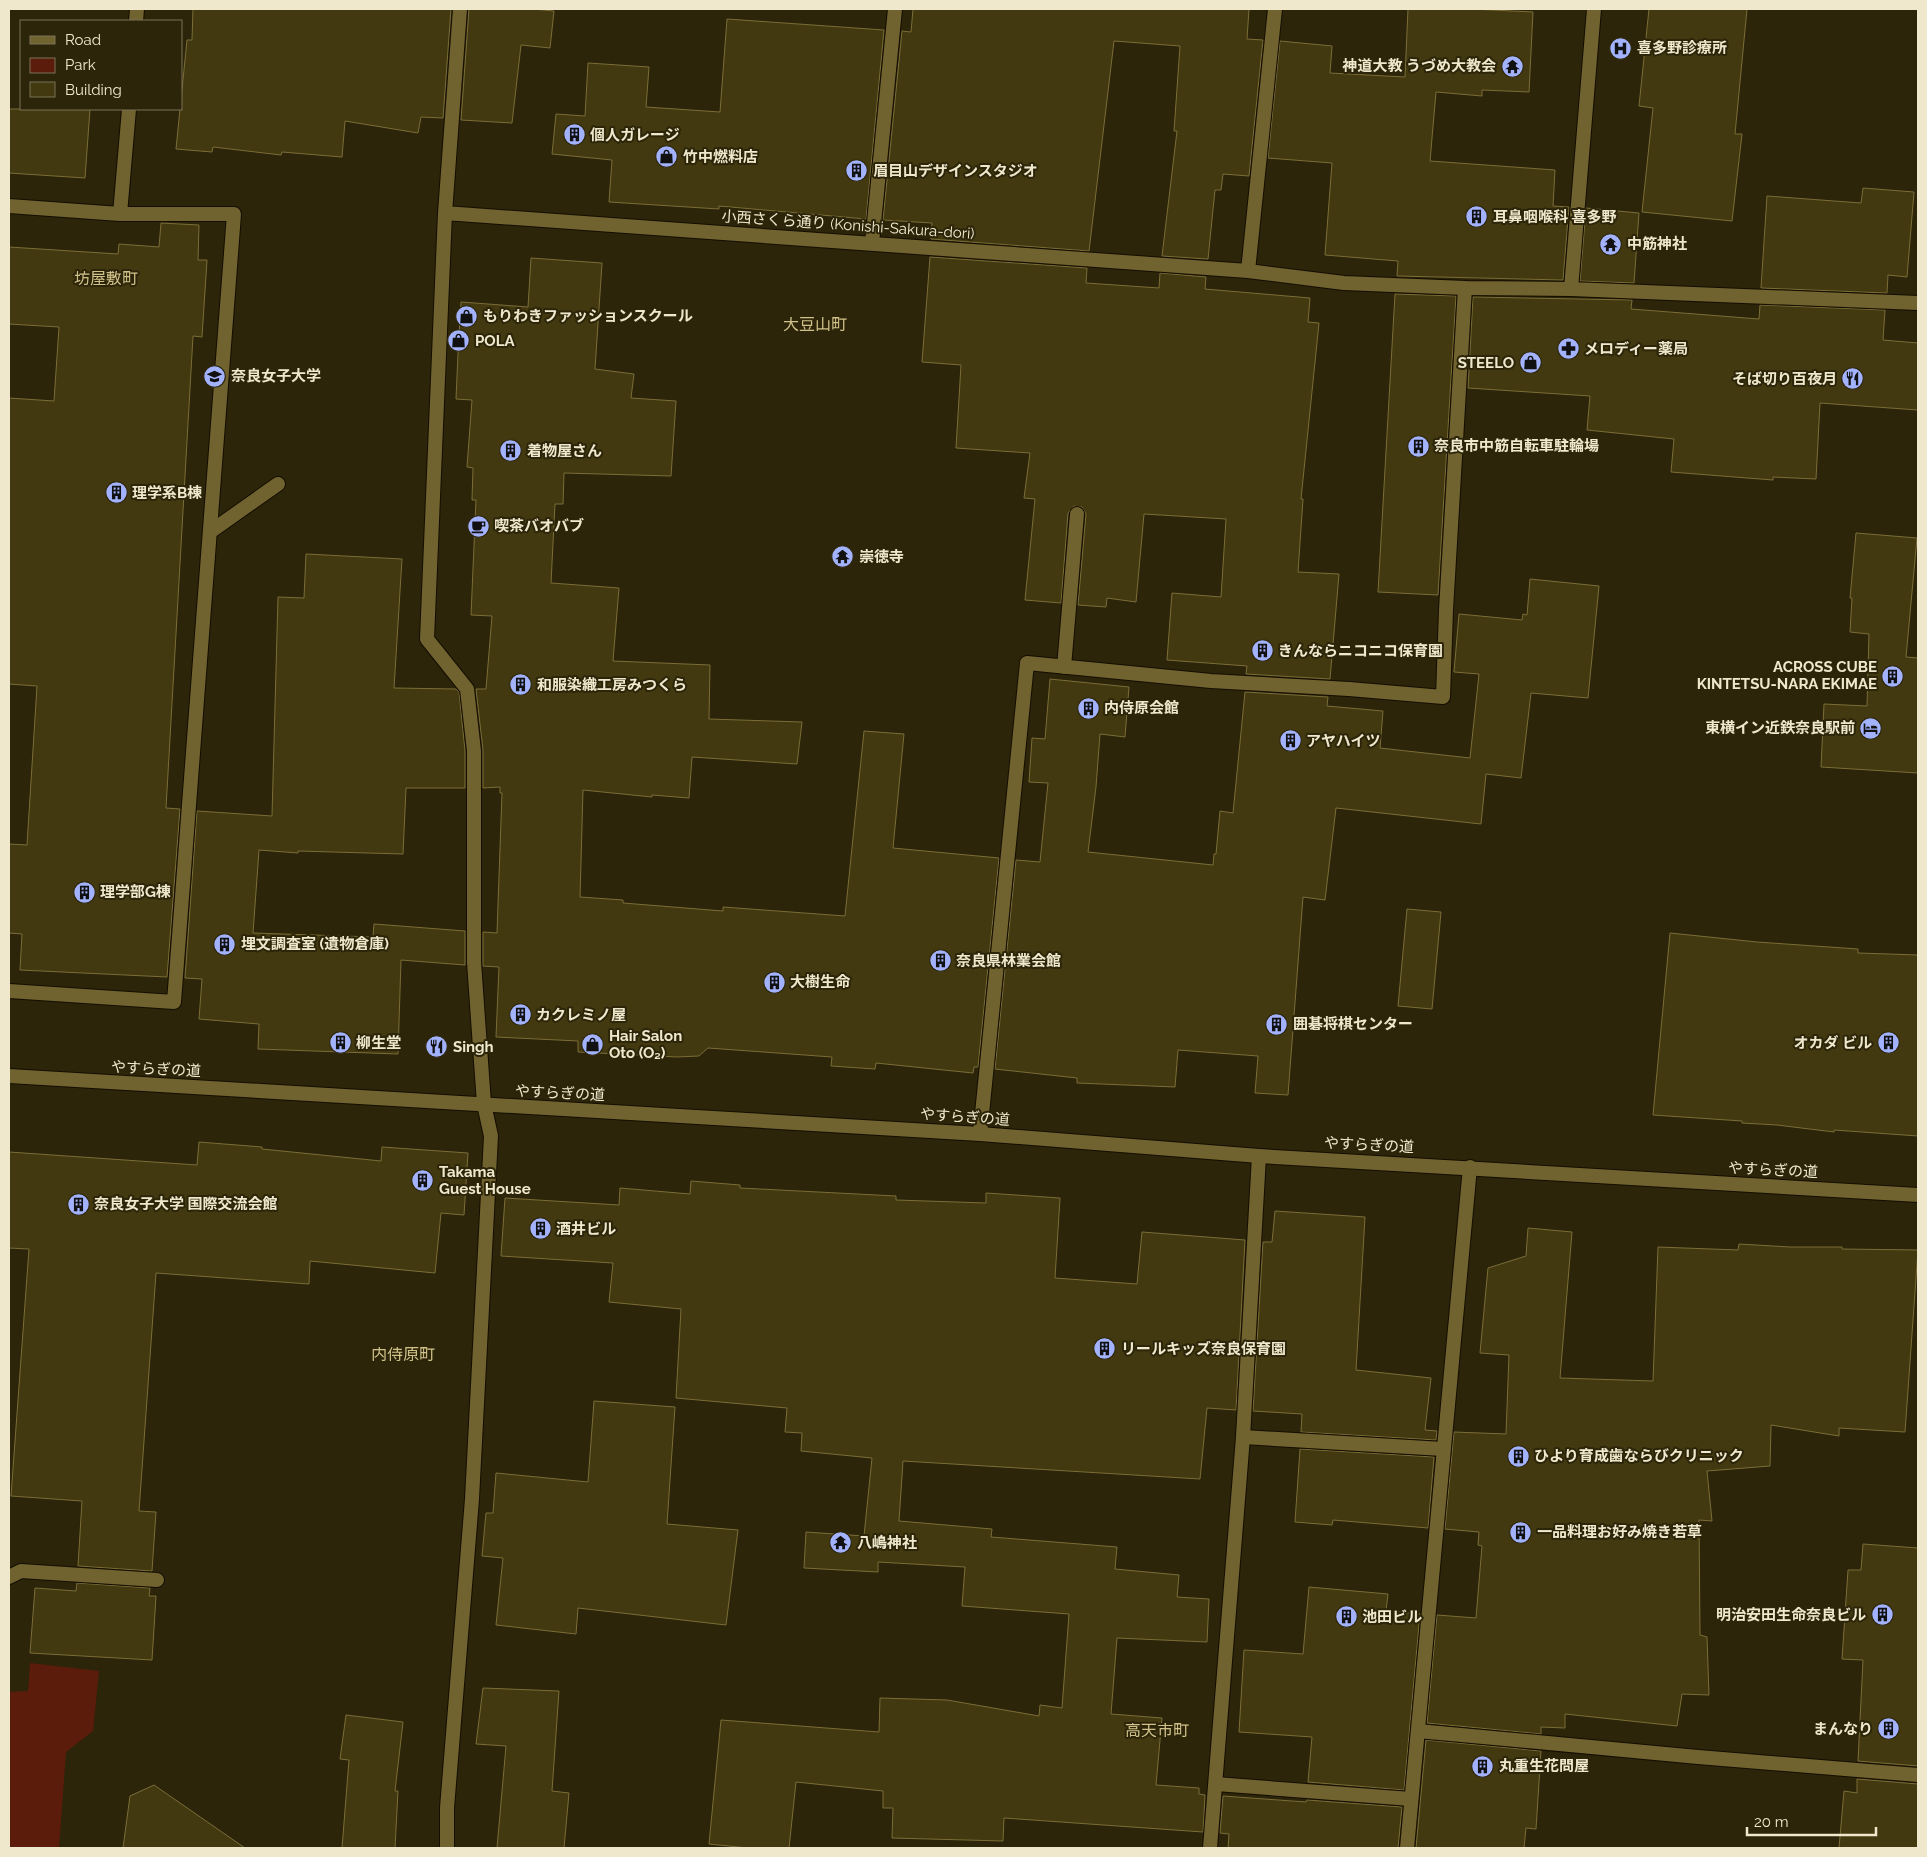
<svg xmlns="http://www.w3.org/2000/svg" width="1927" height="1857" viewBox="0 0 1927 1857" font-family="Raleway,'Noto Sans JP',sans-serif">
<rect width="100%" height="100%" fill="#2c2509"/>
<path fill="#5b1c0c" d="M30,1663L99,1671L93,1731L66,1752L59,1848H9V1692L28,1691Z"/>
<path fill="#433910" stroke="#7b6d39" d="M193,9H451L443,118L421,117L418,133L345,121L342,157L282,152L281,155L213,147L212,152L176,149L187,40H192Z
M469,9H533L554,11L550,48L521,45L512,123L461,120Z
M913,9H1249L1247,39L1263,40L1249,176L1223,174L1221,190H1215L1208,259L1162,256L1177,131H1174L1180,46L1114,41L1089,251L931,239L932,223L883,220L902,31L911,32Z
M1408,9H1472L1533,12L1529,92L1482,90V96L1436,92L1430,161L1555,170L1553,206L1569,207L1563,280L1397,276L1398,261L1325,255L1332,163L1268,158L1280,41L1332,46L1330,73L1405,77Z
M1649,9H1747L1735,134H1742L1732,221L1642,212L1653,108L1639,106Z
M727,19L884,30L866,219L719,206V209L609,202L612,160L552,154L556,114L585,116L588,63L649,67L646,107L720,112Z
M9,109H90L85,178L9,173Z
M1863,188L1914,192L1907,277L1888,275L1887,293L1761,288L1767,196L1861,203Z
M1586,208L1639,213L1634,283L1580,281Z
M161,223L199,225L198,260H207L202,337L193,336L175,651L166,808L180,809L167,977L20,970L22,934L9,933V844L27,845L37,686L9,684V398L54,401L59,327L9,324V247L118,254L119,244L159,247Z
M930,257L1087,268L1086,283L1159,288L1160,273L1206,277L1205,289L1310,298L1308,322L1319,323L1301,499H1303L1298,572L1339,574L1330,679L1246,674L1247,666L1167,660L1172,593L1221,597L1226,519L1144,514L1136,602L1107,598L1106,607L1078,605L1086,514L1082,507L1074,506L1068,513L1061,603L1025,600L1035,499L1024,498L1030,453L956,448L961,365L922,362Z
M531,258L602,263L595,369L634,374L631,398L676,401L671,476L564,473L563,504H555L551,583L619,588L613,661L710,665L709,719L802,722L797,764L692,757L689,798L652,795V797L583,790L580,897L623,900V903L723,911V907L845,916L864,731L904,734L893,848L999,858L978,1067H974L973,1073L876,1063L875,1069L831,1066L832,1057L708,1048L699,1056L677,1057L578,1052V1041L496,1037L499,967L483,966V932L497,933L502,793H500V787L483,788V750L476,689H486L492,616L471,615L476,500H472L473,468L467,467L472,400L456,399L458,354L461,302L528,307Z
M1395,294L1456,296L1438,595L1378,592Z
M1473,297L1632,300L1631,309L1759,319L1760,305L1885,310L1883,340L1918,343V410L1820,403L1816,479L1773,477V480L1671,472L1674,439L1587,430L1590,396L1468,388Z
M1856,533L1917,538L1906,657L1918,658V773L1821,767L1824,704L1867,706L1869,634L1850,632L1852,598H1850Z
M306,554L402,559L394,688L456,689L459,692L465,751V788H406L403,854L298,851V853L259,850L253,933L373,937L374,924L465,931V965L401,960L398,1054L258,1049L259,1024L199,1019L202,979L185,978L197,811L272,816L278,597L304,598Z
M1530,579L1599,586L1588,698L1531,693L1521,778L1486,774L1481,824L1336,808L1325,900L1303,897L1288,1095L1255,1093L1258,1056L1178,1050L1175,1087L1077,1083V1078L995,1069L1016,860L1040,862L1048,783L1029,782L1032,738L1045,739L1050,679L1129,687L1125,737L1100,734L1096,787L1088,852L1213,865L1214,854H1216L1220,811L1233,813L1245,692L1328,697L1327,706L1383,711L1380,748L1470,758L1479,674L1454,672L1459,614L1522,620L1523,614L1527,615Z
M1407,909L1441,912L1432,1009L1398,1006Z
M1670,933L1757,942L1858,949V953L1918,955V1136L1834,1130V1132L1777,1125L1742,1123V1121L1653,1115Z
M199,1142L262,1147V1149L381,1161L382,1147L468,1153L464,1215L441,1213L435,1273L310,1261L309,1284L156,1273L139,1511L156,1512L152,1571L78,1566L82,1501L11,1496L29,1249L9,1248V1152L197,1165Z
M691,1181L740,1185V1188L896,1196V1200L986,1203V1193L1060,1198L1055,1278L1137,1284L1142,1232L1245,1240L1236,1410L1207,1408L1200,1479L903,1461L899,1521L992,1529L991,1537L1117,1547L1115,1569L1179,1575L1177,1597L1209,1599L1207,1642L1117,1638L1111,1714L1162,1718L1156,1785L1199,1788V1794L1205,1795L1203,1832L1004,1818L1003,1841L892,1838L893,1808H883V1791L796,1782L789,1848H748L709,1844L721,1720L879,1732L880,1698L947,1700L1039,1716L1040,1705L1062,1708L1069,1614L962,1606L965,1567L878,1562V1572L804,1568L806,1532L864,1536L872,1458L801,1451L802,1433L785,1432L787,1408L676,1398L681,1309L609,1302L613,1263L501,1256L505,1198L619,1205L620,1188L690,1194Z
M1275,1211L1365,1217L1356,1370L1431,1378L1425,1430L1437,1431L1436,1440L1301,1432L1302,1414L1253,1411L1263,1242H1272Z
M1528,1228L1572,1232L1560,1378L1653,1381L1658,1247L1738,1250L1739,1244L1790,1247H1842V1249L1918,1250L1905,1432L1839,1428V1436L1771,1425L1770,1466L1707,1471L1712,1521L1699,1520L1700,1635L1707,1637L1709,1695L1682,1694L1677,1726L1565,1714V1728L1541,1727V1734L1427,1723L1437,1615L1476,1618L1482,1546L1478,1545L1479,1532L1445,1529L1454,1432L1506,1434L1509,1355L1480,1353L1488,1268L1526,1256Z
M594,1401L675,1407L667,1524L738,1530L726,1625L578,1608L576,1634L496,1625L503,1558L482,1556L486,1513H493L496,1473L588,1482Z
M1300,1449L1434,1457L1428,1528L1333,1520L1332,1525L1295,1522Z
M1863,1544L1918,1548V1766L1858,1761L1863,1660L1842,1659L1848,1570H1861Z
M77,1583L150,1588L149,1596H156L152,1660L30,1653L35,1588L76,1591Z
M1309,1587L1388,1594L1386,1611L1420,1614L1404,1790L1308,1782L1312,1737L1239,1732L1244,1650L1303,1654Z
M483,1688L559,1691L552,1791L569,1793L564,1848H497L506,1746L476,1744Z
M346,1715L403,1722L395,1791H398L395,1848H342L349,1760L340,1759Z
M1426,1740L1541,1751L1536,1829L1526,1828L1524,1848H1416Z
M1857,1779L1918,1784V1848H1839L1844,1791L1857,1793Z
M154,1785L245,1848H123L130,1796Z
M1223,1796L1306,1802L1307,1800L1402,1807L1398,1848H1228L1229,1834L1220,1833Z"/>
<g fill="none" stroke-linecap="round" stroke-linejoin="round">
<defs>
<path id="service" d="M136,21L137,9
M9,206L120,214H234L174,1002L9,991
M120,214L129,109
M210,532L278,484
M1349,689L1443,697L1446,610L1465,288
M1243,1437L1443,1449
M1418,1731L1698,1757L1918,1775
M1216,1784L1411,1799"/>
<path id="minor" d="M1275,9L1248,271L1344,283L1465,288L1571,289L1918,303
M445,213L1248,271
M872,243L895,9
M1571,289L1594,9
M1064,667L1077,514
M980,1134L1027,663L1211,681L1349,689
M9,1577L21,1571L157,1580
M447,1848V1808L472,1499L491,1136L484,1104L474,962V751L467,689L427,639L445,213L460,9
M1210,1848L1243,1437L1259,1156
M1407,1848L1470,1167"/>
<path id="tertiary" d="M9,1076L980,1134L1259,1156L1918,1195"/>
</defs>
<use href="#service" stroke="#140e00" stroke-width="16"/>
<use href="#minor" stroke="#140e00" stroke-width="16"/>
<use href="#tertiary" stroke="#140e00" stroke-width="16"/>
<use href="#service" stroke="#71632f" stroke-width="14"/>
<use href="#minor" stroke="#71632f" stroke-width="14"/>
<use href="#tertiary" stroke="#71632f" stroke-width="14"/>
</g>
<defs>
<symbol id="hospital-disc" viewBox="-11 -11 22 22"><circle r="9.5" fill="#a3b2fd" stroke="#2c2509"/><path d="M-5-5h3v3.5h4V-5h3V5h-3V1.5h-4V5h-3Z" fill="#111"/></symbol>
<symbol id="temple-disc" viewBox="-11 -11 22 22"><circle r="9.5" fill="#a3b2fd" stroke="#2c2509"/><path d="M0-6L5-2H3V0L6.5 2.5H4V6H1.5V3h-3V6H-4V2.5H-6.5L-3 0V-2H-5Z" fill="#111"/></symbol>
<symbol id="building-disc" viewBox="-11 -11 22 22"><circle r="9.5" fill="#a3b2fd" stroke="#2c2509"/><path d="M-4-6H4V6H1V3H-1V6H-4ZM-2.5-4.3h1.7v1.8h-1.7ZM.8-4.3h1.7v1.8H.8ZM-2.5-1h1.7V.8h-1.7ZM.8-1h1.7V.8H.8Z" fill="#111"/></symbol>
<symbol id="shop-disc" viewBox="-11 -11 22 22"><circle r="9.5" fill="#a3b2fd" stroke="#2c2509"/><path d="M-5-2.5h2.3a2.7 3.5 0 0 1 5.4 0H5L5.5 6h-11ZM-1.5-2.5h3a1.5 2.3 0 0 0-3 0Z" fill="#111"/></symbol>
<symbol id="pharmacy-disc" viewBox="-11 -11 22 22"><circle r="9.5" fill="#a3b2fd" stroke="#2c2509"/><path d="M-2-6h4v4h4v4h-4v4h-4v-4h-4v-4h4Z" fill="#111"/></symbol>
<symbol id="university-disc" viewBox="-11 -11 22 22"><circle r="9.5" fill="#a3b2fd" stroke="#2c2509"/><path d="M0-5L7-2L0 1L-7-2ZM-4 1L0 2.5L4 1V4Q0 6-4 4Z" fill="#111"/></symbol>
<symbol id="restaurant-disc" viewBox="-11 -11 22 22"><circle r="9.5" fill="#a3b2fd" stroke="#2c2509"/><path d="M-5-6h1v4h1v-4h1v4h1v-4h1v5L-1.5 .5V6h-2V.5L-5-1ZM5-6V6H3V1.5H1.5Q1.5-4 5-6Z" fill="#111"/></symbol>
<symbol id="cafe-disc" viewBox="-11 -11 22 22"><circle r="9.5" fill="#a3b2fd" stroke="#2c2509"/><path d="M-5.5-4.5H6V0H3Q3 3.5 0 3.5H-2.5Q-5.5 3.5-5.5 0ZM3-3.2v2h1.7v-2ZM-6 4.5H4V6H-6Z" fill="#111"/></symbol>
<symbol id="hotel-disc" viewBox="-11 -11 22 22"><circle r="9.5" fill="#a3b2fd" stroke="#2c2509"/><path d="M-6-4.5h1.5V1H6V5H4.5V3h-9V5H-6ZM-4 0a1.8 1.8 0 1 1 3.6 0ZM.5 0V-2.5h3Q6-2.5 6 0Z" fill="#111"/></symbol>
</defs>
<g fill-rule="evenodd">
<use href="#hospital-disc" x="1608" y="36" width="25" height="25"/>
<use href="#temple-disc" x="1500" y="54" width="25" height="25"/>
<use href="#building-disc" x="562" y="122" width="25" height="25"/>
<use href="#shop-disc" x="654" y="144" width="25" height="25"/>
<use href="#building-disc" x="844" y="158" width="25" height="25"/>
<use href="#building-disc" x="1464" y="204" width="25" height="25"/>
<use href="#temple-disc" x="1598" y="232" width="25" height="25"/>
<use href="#shop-disc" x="454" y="304" width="25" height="25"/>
<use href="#shop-disc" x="446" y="328" width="25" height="25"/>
<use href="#pharmacy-disc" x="1556" y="336" width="25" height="25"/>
<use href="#shop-disc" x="1518" y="350" width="25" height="25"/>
<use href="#university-disc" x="202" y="364" width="25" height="25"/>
<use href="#restaurant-disc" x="1840" y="366" width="25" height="25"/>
<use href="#building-disc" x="1406" y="434" width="25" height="25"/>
<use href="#building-disc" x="498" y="438" width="25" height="25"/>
<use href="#building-disc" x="104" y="480" width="25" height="25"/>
<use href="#cafe-disc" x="466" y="514" width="25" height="25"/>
<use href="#temple-disc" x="830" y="544" width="25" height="25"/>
<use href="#building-disc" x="1250" y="638" width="25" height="25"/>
<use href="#building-disc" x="1880" y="664" width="25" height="25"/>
<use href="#building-disc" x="508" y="672" width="25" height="25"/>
<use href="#building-disc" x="1076" y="696" width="25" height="25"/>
<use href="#hotel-disc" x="1858" y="716" width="25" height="25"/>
<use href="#building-disc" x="1278" y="728" width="25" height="25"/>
<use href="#building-disc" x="72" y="880" width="25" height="25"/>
<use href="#building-disc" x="212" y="932" width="25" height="25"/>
<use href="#building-disc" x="928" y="948" width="25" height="25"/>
<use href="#building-disc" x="762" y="970" width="25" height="25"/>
<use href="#building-disc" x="508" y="1002" width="25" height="25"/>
<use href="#building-disc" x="1264" y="1012" width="25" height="25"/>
<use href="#building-disc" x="328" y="1030" width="25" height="25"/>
<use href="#building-disc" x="1876" y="1030" width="25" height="25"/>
<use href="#shop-disc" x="580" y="1032" width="25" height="25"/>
<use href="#restaurant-disc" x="424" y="1034" width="25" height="25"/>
<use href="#building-disc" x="410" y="1168" width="25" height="25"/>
<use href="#building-disc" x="66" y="1192" width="25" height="25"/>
<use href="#building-disc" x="528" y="1216" width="25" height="25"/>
<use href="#building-disc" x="1092" y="1336" width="25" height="25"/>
<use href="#building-disc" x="1506" y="1444" width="25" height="25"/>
<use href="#building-disc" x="1508" y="1520" width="25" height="25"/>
<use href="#temple-disc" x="828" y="1530" width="25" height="25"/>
<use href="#building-disc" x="1870" y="1602" width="25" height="25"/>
<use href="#building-disc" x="1334" y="1604" width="25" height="25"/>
<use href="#building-disc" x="1876" y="1716" width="25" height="25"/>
<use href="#building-disc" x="1470" y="1754" width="25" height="25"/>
</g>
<g text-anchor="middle" stroke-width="4" stroke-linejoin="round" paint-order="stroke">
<g font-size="15" font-weight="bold" fill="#efe8cd" stroke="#2c2509" text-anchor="start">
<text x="1637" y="53">喜多野診療所</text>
<text x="1496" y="71" text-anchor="end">神道大教 うづめ大教会</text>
<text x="590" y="140">個人ガレージ</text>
<text x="683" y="162">竹中燃料店</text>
<text x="873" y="176">眉目山デザインスタジオ</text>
<text x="1493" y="222">耳鼻咽喉科 喜多野</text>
<text x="1627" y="249">中筋神社</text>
<text x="483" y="321">もりわきファッションスクール</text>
<text x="475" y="346">POLA</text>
<text x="1584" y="354">メロディー薬局</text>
<text x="1514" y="368" text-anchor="end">STEELO</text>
<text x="231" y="381">奈良女子大学</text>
<text x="1837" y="384" text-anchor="end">そば切り百夜月</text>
<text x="1434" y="451">奈良市中筋自転車駐輪場</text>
<text x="527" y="456">着物屋さん</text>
<text x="132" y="498">理学系B棟</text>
<text x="494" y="531">喫茶バオバブ</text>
<text x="859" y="562">崇徳寺</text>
<text x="1278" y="656">きんならニコニコ保育園</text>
<text x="1877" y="672" text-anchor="end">ACROSS CUBE<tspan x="1877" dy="17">KINTETSU-NARA EKIMAE</tspan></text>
<text x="537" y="690">和服染織工房みつくら</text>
<text x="1104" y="713">内侍原会館</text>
<text x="1855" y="733" text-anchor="end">東横イン近鉄奈良駅前</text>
<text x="1306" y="746">アヤハイツ</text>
<text x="100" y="897">理学部G棟</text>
<text x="241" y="949">埋文調査室 (遺物倉庫)</text>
<text x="956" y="966">奈良県林業会館</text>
<text x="790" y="987">大樹生命</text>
<text x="536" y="1020">カクレミノ屋</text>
<text x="1293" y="1029">囲碁将棋センター</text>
<text x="609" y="1041">Hair Salon<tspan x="609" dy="17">Oto (O₂)</tspan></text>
<text x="356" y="1048">柳生堂</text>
<text x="1872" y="1048" text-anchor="end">オカダ ビル</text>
<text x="453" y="1052">Singh</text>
<text x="439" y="1177">Takama<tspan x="439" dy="17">Guest House</tspan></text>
<text x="94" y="1209">奈良女子大学 国際交流会館</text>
<text x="556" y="1234">酒井ビル</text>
<text x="1121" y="1354">リールキッズ奈良保育園</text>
<text x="1534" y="1461">ひより育成歯ならびクリニック</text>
<text x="1537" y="1537">一品料理お好み焼き若草</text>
<text x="857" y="1548">八嶋神社</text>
<text x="1866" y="1620" text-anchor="end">明治安田生命奈良ビル</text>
<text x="1362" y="1622">池田ビル</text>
<text x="1873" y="1734" text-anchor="end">まんなり</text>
<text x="1499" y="1771">丸重生花問屋</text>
</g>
<g font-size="15" fill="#efe8cd" stroke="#2c2509">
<text transform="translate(848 225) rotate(4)" y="5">小西さくら通り (Konishi-Sakura-dori)</text>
<text transform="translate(156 1069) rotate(3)" y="5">やすらぎの道</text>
<text transform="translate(560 1093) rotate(3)" y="5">やすらぎの道</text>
<text transform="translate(965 1117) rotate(4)" y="5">やすらぎの道</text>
<text transform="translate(1369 1145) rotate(3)" y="5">やすらぎの道</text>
<text transform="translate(1773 1170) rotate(3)" y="5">やすらぎの道</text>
</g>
<g font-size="16" fill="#d0c18a" stroke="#2c2509">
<text x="106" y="284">坊屋敷町</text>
<text x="815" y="330">大豆山町</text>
<text x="403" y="1360">内侍原町</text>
<text x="1157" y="1736">高天市町</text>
</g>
</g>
<rect width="1927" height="1857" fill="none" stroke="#efe8cd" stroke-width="20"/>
<rect x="20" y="20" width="162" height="90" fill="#2c2509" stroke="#7a7357"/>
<rect x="30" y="36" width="25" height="8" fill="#71632f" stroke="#7a7357"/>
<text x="65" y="45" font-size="15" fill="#efe8cd">Road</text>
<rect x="30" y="58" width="25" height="15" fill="#5b1c0c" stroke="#7a7357"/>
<text x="65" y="70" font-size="15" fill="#efe8cd">Park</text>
<rect x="30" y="82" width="25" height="15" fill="#433910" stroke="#7a7357"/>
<text x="65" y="95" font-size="15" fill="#efe8cd">Building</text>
<path d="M1747 1827v8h129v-8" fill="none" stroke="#efe8cd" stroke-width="2.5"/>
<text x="1754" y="1827" font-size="15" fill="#efe8cd" stroke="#2c2509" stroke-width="4" paint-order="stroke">20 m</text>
</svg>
